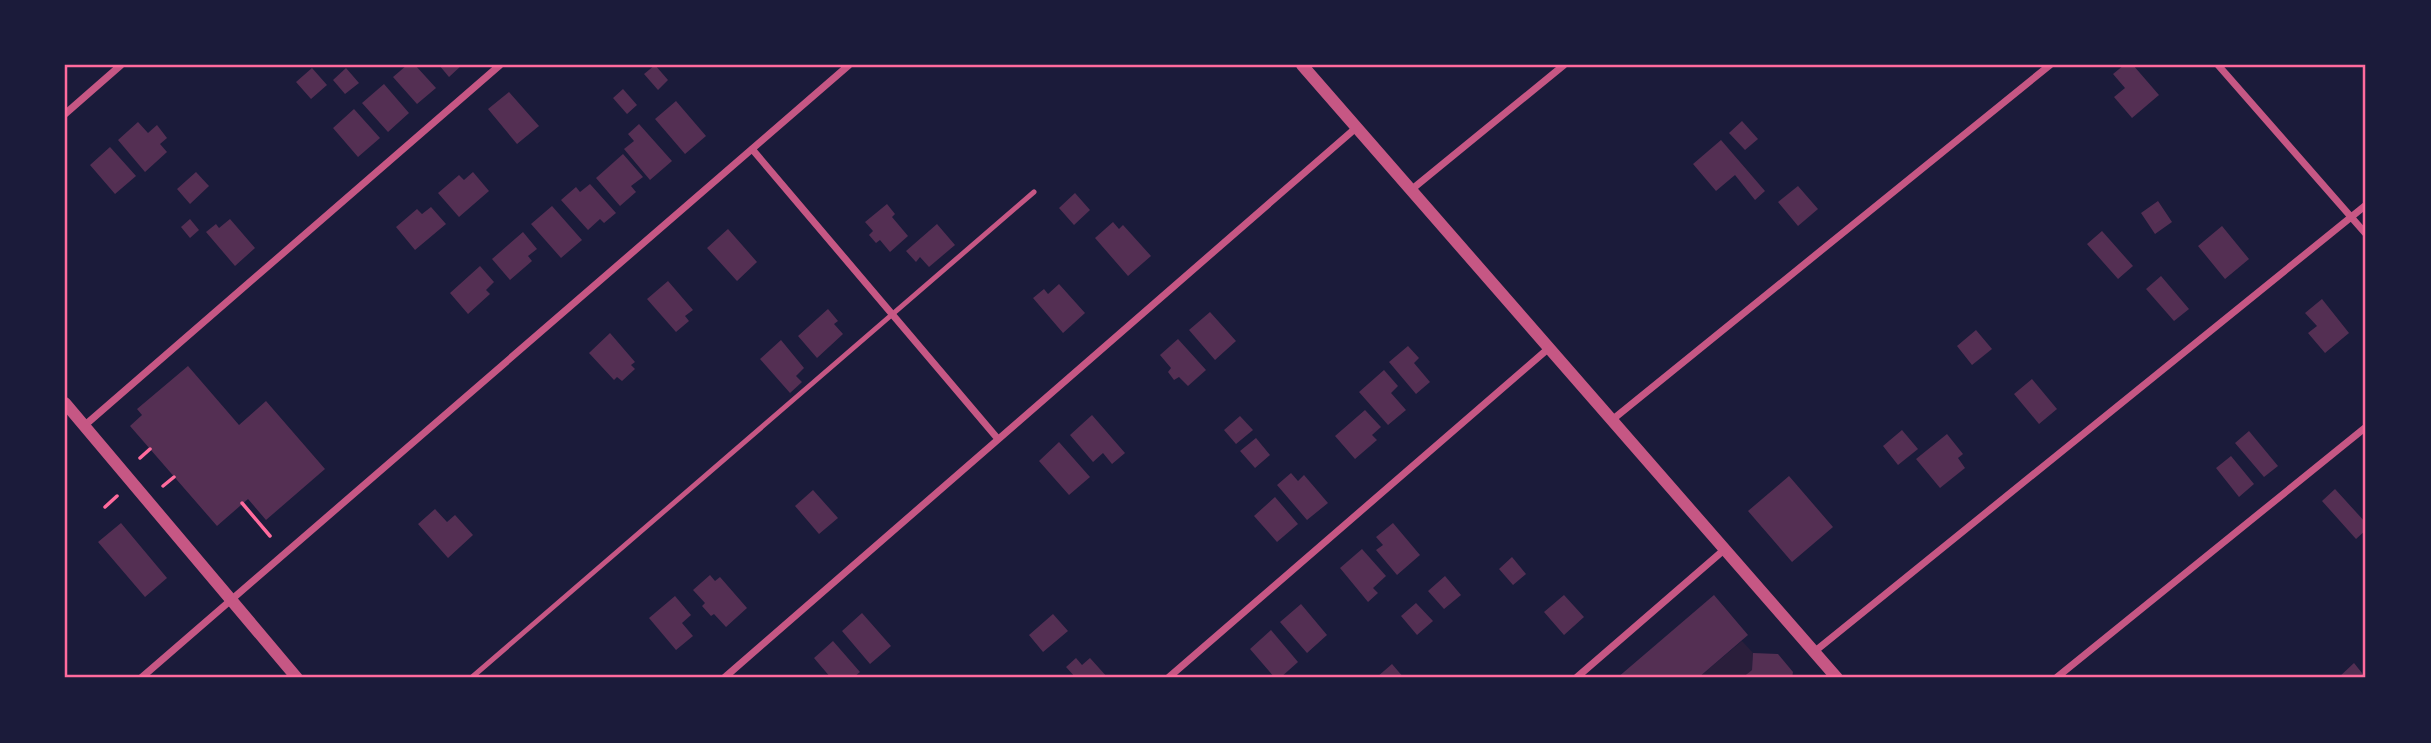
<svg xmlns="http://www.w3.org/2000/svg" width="2431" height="743" viewBox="0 0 2431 743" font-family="Figtree,sans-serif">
<rect width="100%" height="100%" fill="#1b1b3a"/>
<path fill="#2a1e3b" d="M1742,641L1753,653L1752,670L1742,678H1698Z"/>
<path fill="#542f53" d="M407,65H415L436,88L417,104L393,77Z
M439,65H462L449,77Z
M655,65L668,80L658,90L644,74Z
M2124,65H2133L2159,95L2132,118L2114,97L2125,88L2113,74Z
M312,68L327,85L311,99L296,82Z
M346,68L359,83L345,94L333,80Z
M384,84L409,113L388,132L362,103Z
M623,89L637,105L627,114L613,98Z
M509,92L539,126L517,144L488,109Z
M676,101L706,136L685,154L655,119Z
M354,109L380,138L358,157L333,128Z
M1742,121L1758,139L1745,150L1729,133Z
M138,122L148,133L157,125L167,138L160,144L167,152L145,172L118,140Z
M639,124L672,161L650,180L624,149L634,141L628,134Z
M1721,140L1765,191L1755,200L1735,175L1716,191L1693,164Z
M110,147L136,176L115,194L90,165Z
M623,154L643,177L631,186L636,192L620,206L596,178Z
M196,172L209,186L190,204L177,189Z
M473,172L489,191L459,217L438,193L459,175L464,180Z
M590,184L616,213L604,223L600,219L588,230L561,200L576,187L580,192Z
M1798,186L1818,209L1798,226L1778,202Z
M1075,193L1090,210L1074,225L1059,208Z
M2158,201L2172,222L2155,234L2141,213Z
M887,204L895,214L892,217L908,236L890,252L880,240L876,243L869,235L873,231L865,222Z
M552,206L582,240L561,258L531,224Z
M431,207L446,224L415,250L396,227L417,209L422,214Z
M190,219L199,230L190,238L181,227Z
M230,219L255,248L235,266L206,232L216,224L219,228Z
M1113,222L1119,229L1123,225L1151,256L1128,276L1095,238Z
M937,224L955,245L929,267L920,257L916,262L906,251Z
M2222,226L2249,259L2225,279L2198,246Z
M728,229L757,262L737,281L707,248Z
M2102,231L2133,266L2118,279L2087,244Z
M523,232L537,249L528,256L532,261L510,280L492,259Z
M480,266L494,282L486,290L490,294L468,314L450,293Z
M2161,276L2189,309L2174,321L2146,289Z
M668,281L693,310L685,316L689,321L676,332L647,299Z
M1059,284L1085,313L1063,333L1033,298L1044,289L1048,294Z
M2322,299L2349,333L2325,353L2308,333L2317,326L2305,313Z
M828,309L838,321L834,324L843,334L817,358L798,336Z
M1210,312L1236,341L1215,360L1189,330Z
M1976,330L1992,349L1972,365L1957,346Z
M610,333L635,362L631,365L635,369L622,381L617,377L614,380L589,353Z
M1178,339L1206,370L1188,386L1179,377L1174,380L1168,372L1171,368L1160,355Z
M781,340L804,368L796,376L802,382L790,393L760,359Z
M1408,346L1419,358L1414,363L1430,382L1416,394L1389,362Z
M188,366L239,425L266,401L325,469L266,520L248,499L217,526L130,426L142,415L137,409Z
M1384,370L1398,386L1391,393L1406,410L1388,425L1359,392Z
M2032,379L2057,409L2039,424L2014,394Z
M1365,410L1381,427L1372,435L1377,440L1355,459L1335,436Z
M1092,415L1125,453L1112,464L1103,453L1093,462L1070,435Z
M1240,416L1253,430L1236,444L1224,430Z
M1902,430L1918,449L1898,465L1883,446Z
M2249,431L2278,466L2264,477L2235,443Z
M1947,434L1963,454L1958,458L1965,468L1940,488L1916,459Z
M1256,438L1270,455L1255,468L1240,451Z
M1059,442L1090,477L1069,495L1039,461Z
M2231,456L2254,484L2239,497L2216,468Z
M1291,473L1298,481L1304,475L1328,503L1307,520L1277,485Z
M1789,476L1833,527L1792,562L1748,511Z
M2335,489L2366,523V530L2356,539L2322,501Z
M813,490L838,518L819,534L795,506Z
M1275,497L1298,524L1277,542L1254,516Z
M435,509L447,522L455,515L473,535L448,558L418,524Z
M121,523L167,578L145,597L98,542Z
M1393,523L1420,555L1397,575L1376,550L1383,545L1376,537Z
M1362,549L1386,576L1373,588L1378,593L1368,602L1340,568Z
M1512,557L1526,574L1513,585L1499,569Z
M710,575L715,581L720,577L747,608L726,627L714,614L711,616L702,606L705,603L693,590Z
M1445,576L1461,595L1444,609L1428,591Z
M1564,595L1584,617L1564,635L1544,612Z
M1714,595L1748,635L1698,678H1617Z
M675,596L691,615L682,623L693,636L676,650L649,618Z
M1416,603L1433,621L1417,635L1401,616Z
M1301,604L1327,635L1307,653L1280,622Z
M862,613L891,646L870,664L842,631Z
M1053,614L1068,631L1043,652L1029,635Z
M1271,630L1298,662L1280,678H1275L1250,649Z
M833,641L860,672L853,678H831L814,658Z
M1753,653L1778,654L1793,672L1792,678H1742L1752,670Z
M1076,658L1082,665L1090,658L1108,678H1076L1066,667Z
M2354,663L2366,678H2338Z
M1392,664L1404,678H1379L1377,677Z"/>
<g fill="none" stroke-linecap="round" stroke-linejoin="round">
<path stroke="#ff6b9d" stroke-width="3.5" d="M140,458L150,449
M163,486L174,477
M242,503L270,536
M105,507L117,496"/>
<path stroke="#c65784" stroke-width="5" d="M471,678L1034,192"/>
<path stroke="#c65784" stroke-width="7" d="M2218,65L2366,234
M65,114L121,65
M752,149L998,439
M1411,190L1564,65
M1612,420L2050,65
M84,426L500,65
M1814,652L2366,205
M141,678L849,65
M724,678L1357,127
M1168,678L1549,348
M1576,678L1725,549
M2056,678L2366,427"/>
<path stroke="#c65784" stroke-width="12" d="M1302,65L1837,678
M65,403L297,678"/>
</g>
<rect width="2431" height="743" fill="none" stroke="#1b1b3a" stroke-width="133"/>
<rect x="66" y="66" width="2298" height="610" fill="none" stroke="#ff6b9d" stroke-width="2.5"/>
</svg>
